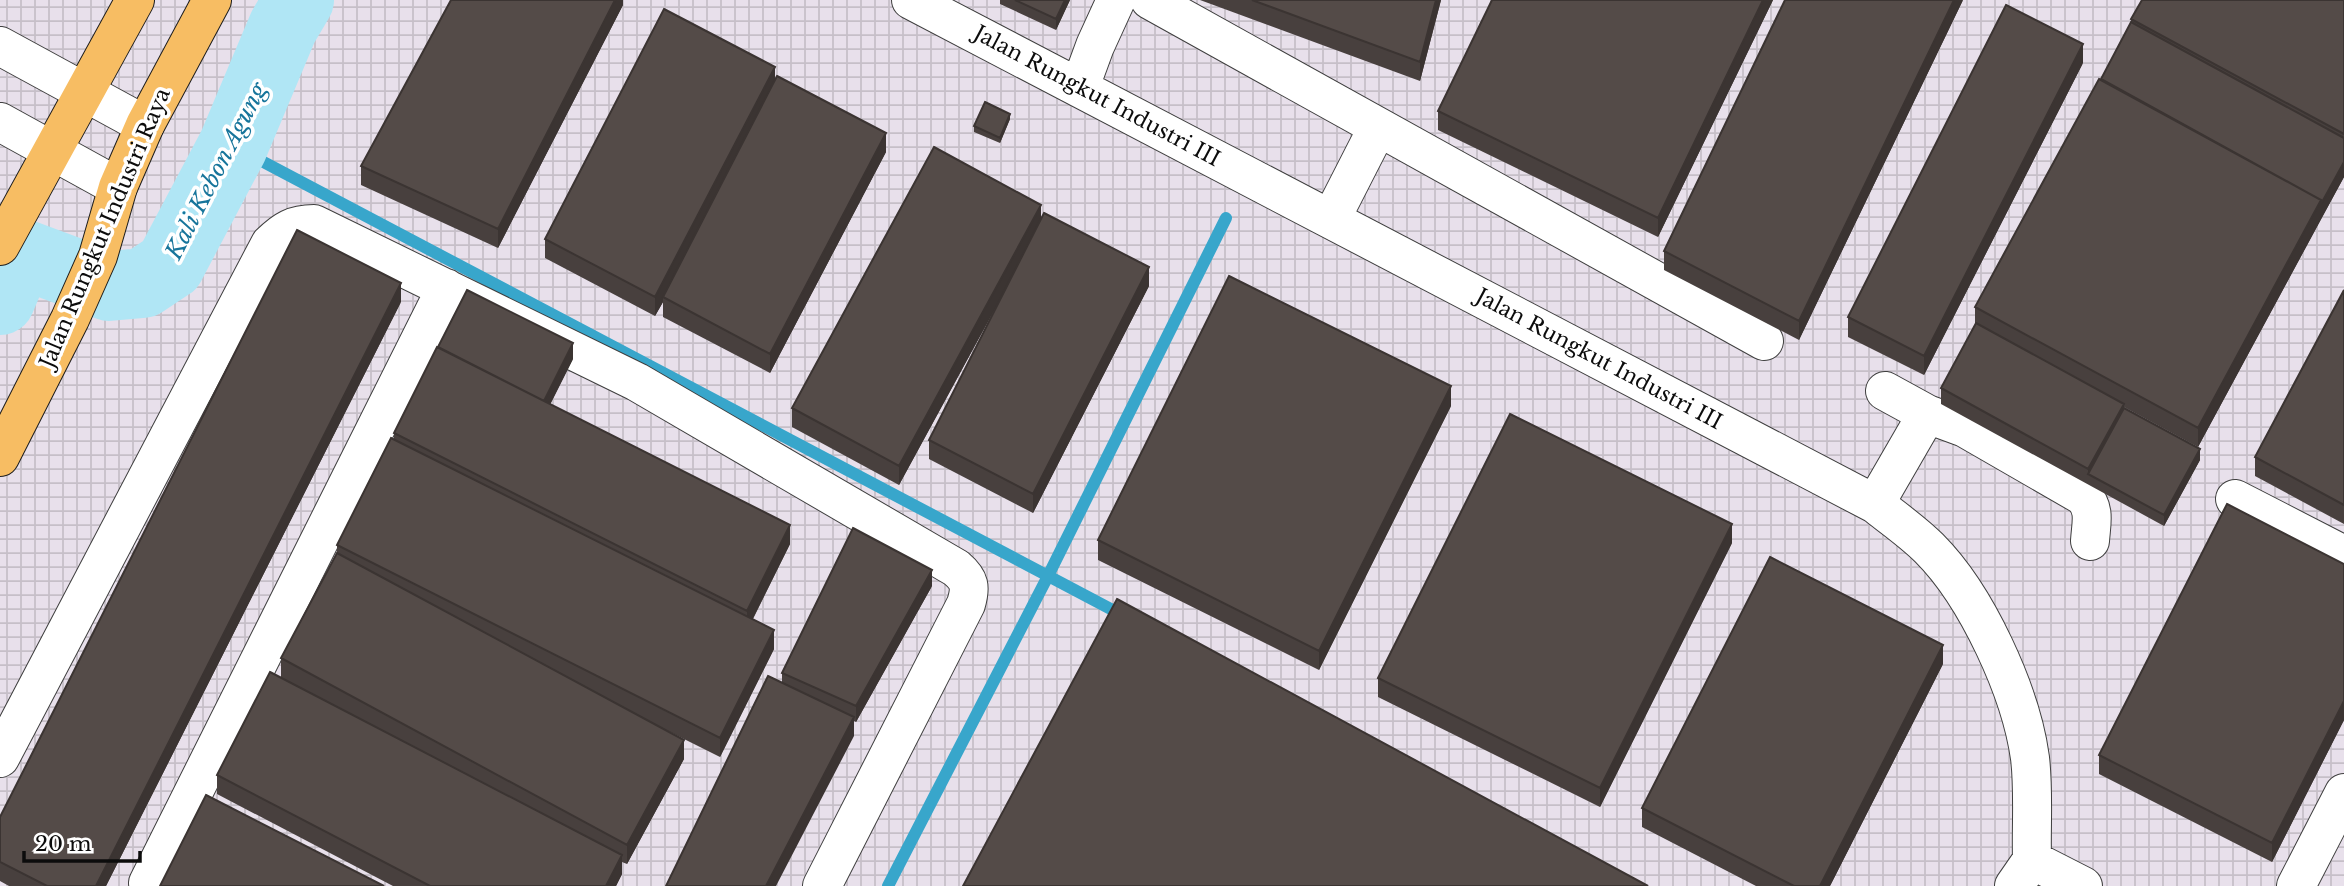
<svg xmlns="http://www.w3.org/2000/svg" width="2344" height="886" viewBox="0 0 2344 886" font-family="'Libre Baskerville',serif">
<defs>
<pattern id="industrial-grid" width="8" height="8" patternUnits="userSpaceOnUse" patternTransform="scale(1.75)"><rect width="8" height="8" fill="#e8e0eb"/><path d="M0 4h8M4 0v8" fill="none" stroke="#c6bfc8"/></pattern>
</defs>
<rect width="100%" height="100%" fill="#fff8eb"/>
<path fill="url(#industrial-grid)" d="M0,0H2344V886H0Z"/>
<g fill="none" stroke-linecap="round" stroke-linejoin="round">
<path stroke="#38a6cb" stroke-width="12" d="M233,146L1124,616
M888,886L1048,576L1226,218"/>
<path stroke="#b0e6f5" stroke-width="70" d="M0,300L20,253L109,286L143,283L170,265L233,146L283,27L299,0"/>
<defs>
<path id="minor" d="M911,0L1875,504C1893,518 1913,532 1929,548C1977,596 2021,692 2030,758C2034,791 2031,827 2032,860L2083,886
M1150,0L1764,341
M0,46L145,125
M1080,87L1095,46L1116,0
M0,122L118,187
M1331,219L1378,127
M1885,391L1927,414
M2235,499L2344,555
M1875,504L1927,414L1965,428L2083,496C2096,509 2091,524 2090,541
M0,758L270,244C284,230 294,224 314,224L637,382L956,568C970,580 971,587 966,604L822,886
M148,883L446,288
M2014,886L2032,860
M2296,886L2344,793"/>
<path id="major" d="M0,246L135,0
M0,457L70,319L98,256L118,187L145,125L212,0"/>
</defs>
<use href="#minor" stroke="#3f3f3f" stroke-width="40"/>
<use href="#major" stroke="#1d1d1d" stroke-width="40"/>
<use href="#minor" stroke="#fff" stroke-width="38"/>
<use href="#major" stroke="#f7bd63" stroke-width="38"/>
</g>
<path fill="#48403e" d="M623,0V5L498,248L361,185V166Z
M1000,0H1070L1056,30L1000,4Z
M1200,0H1441L1420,81Z
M1492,0H1773L1658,237L1438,130V111Z
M1963,0L1799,340L1664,270V251Z
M2344,0V177L2321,219L2198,447L2124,407V408L2200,460L2164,526L1941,404V388L1975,325V307L2101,79L2131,22V19Z
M2083,63L1924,375L1848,337V317Z
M775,82L886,152L770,373L663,317V302L655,316L545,258V239Z
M1010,119L1000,143L974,132V126Z
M1041,220L1149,286L1033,513L929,459V440L1008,285L899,485L792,427V408Z
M2344,290V524L2255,476V457Z
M401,302L106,886H9L0,881V817Z
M573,359L550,404L790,544L753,619L774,649L720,757L640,717L684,759L627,864L622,862V874L616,886H393L217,794V775L281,677V658L337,553V545L394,439V433Z
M1451,406L1319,670L1098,560V540Z
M1732,543L1600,807L1378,697V678Z
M2344,564V720L2272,862L2099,774V755Z
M932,586L856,722L854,721V736L782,683V673Z
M1943,664L1830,886H1756L1642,827V808Z"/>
<path fill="#3b3432" d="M615,0H623V5L498,248V229Z
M1065,0H1070L1056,30V19Z
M1436,0H1441L1420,81V62Z
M1763,0H1773L1658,237V218Z
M1954,0H1963L1799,340V321Z
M2083,44V63L1924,375V356Z
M775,67V86L663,297V302L655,316V297Z
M1010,114V119L1000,143V138Z
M886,133V152L770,373V354Z
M2344,162V177L2198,447V428L2321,200Z
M1041,205V224L899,485V466Z
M1149,267V286L1033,513V494Z
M401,283V302L106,886H96Z
M573,343V359L543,419V404Z
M1451,386V406L1319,670V651Z
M2124,404V419L2088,474V469Z
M2200,449V460L2164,526V515Z
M1732,524V543L1600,807V788Z
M790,525V544L747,630V611Z
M932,570V586L856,722V706Z
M774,630V649L720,757V738Z
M1943,645V664L1830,886H1820Z
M2344,701V720L2272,862V843Z
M854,717V736L776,886H766Z
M684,740V759L627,864V845Z
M622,855V874L616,886H606Z"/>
<path fill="#544b48" stroke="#3b3432" stroke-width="2" d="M451,0H615L498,229L361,166Z
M1015,0H1065L1056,19Z
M1252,0H1436L1420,62Z
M1492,0H1763L1658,218L1438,111Z
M1785,0H1954L1799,321L1664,251Z
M2142,0H2344V134L2131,19Z
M2006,5L2083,44L1924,356L1848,317Z
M664,9L775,67L655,297L545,239Z
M2131,22L2344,138V162L2321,204V200L2101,79Z
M777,76L886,133L770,354L663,297Z
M2099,79L2321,200L2198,428L1975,307Z
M985,102L1010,114L1000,138L974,126Z
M934,147L1041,205L899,466L792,408Z
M1044,213L1149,267L1033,494L929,440Z
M297,230L401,283L96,886H47L0,862V817Z
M1229,276L1451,386L1319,651L1098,540Z
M467,290L573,343L544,401L438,347Z
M2344,290V505L2255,457Z
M1976,323L2124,404L2088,469L1941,388Z
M437,347L790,525L747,611L394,433Z
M2124,408L2200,449L2164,515L2088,474Z
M1510,414L1732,524L1600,788L1378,678Z
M391,438L774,630L720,738L337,545Z
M2227,504L2344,564V701L2272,843L2099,755Z
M853,528L932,570L856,706L782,673Z
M337,553L684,740L627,845L281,658Z
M1770,557L1943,645L1820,886H1794L1642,808Z
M1117,599L1648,886H963Z
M270,672L622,855L606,886H430L217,775Z
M768,676L854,717L766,886H666Z
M206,795L384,886H160Z"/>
<g text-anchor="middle" stroke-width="7" stroke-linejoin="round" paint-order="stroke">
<g font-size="21" fill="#0c0c0c" stroke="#fff">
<text transform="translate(1097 96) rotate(28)" y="7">Jalan Rungkut Industri III</text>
<text transform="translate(105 228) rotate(-67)" y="7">Jalan Rungkut Industri Raya</text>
<text transform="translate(1599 359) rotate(28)" y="7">Jalan Rungkut Industri III</text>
</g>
<g font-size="23" font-style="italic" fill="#17759b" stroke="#fff">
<text transform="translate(216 171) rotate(-63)" y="8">Kali Kebon Agung</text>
</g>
</g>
<path d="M24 851v10h116v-10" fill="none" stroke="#0c0c0c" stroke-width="3.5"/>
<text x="35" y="851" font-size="21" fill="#0c0c0c" stroke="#ffffff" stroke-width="5" paint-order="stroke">20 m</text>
</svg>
